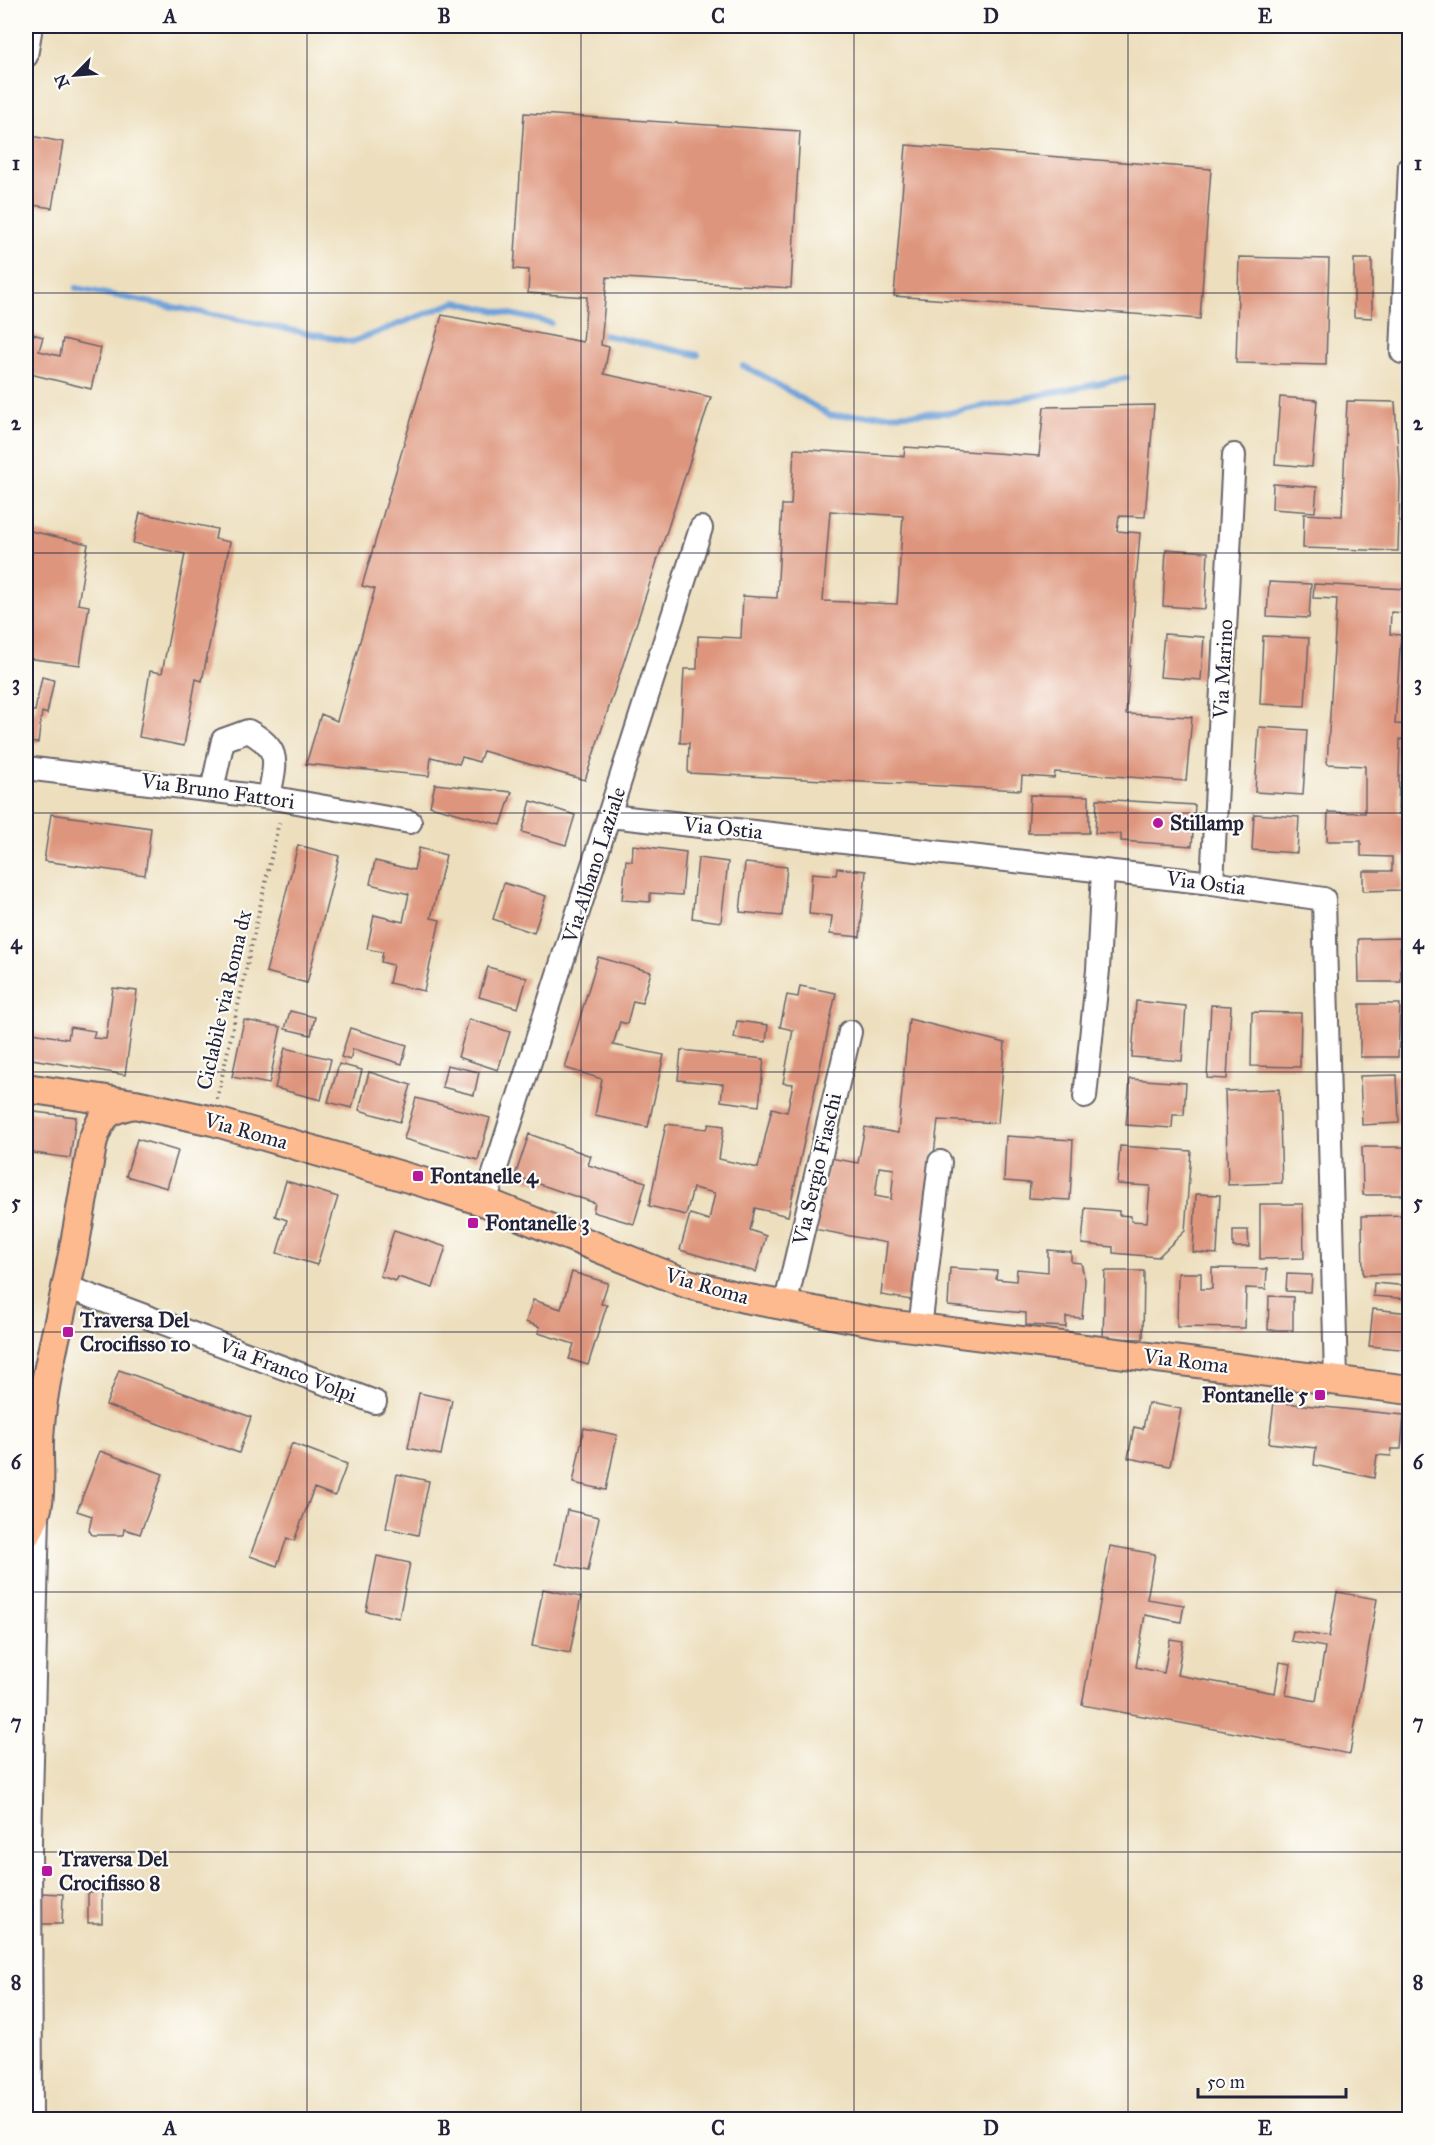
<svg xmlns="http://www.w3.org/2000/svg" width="1435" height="2145" viewBox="0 0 1435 2145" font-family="'IM FELL Great Primer',serif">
<rect width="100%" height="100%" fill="#fdfcf7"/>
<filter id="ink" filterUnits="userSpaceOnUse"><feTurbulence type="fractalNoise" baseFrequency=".0167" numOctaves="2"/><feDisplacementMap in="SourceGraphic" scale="12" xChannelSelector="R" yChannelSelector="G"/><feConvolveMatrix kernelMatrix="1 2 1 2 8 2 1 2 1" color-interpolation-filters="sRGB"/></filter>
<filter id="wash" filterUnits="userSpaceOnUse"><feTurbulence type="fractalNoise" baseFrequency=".008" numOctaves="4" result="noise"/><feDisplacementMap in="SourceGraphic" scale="24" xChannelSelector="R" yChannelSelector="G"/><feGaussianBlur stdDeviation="1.35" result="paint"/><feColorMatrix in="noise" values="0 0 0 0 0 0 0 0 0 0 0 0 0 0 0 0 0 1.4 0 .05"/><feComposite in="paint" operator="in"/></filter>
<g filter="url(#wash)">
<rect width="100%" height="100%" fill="#eddfbe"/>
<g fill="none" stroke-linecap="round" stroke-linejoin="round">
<path stroke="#6ea1d9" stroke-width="6" d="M76,288L352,342L456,302L551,323
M604,335L698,355
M743,366L760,374L831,416L948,413L1127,378"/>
</g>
<g id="blocks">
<path fill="#de957d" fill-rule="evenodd" d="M524,113L800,131L791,288L607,277L601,345L609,347L604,374L711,397L585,780L483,751L479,762L462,757L459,764L431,757L429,776L306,764L321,714L337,721L375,589L362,586L442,315L583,342L587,297L528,293L529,270L514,269Z
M26,135L63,142L52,208L26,204Z
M906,145L1211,169L1200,319L894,296Z
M1239,257L1329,259L1326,365L1236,363Z
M1354,259H1372V318L1354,317Z
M26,332L43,337L39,351L60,356L63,339L101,348L91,389L26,373Z
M1280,397L1317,400L1312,467L1275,464Z
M1347,401L1395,402L1400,482L1398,551L1303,548L1304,514L1342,516Z
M1154,405L1145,517L1119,516L1117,531L1140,533L1126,714L1192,717L1186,781L1055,772L1054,778L1022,776L1021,790L688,773L689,743H680L684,669H697L698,636L741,638L743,596L777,598L782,505H791L794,449L904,456L905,447L1039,456L1044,407ZM830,511L903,516L897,604L823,601Z
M1273,484L1317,487L1315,512L1272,509Z
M140,513L217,529L215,539L230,542L202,681L196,679L184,746L139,737L150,671L162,673L185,554L133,543Z
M26,530L88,544L78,604L89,606L80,665L26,658Z
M1166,549L1208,552L1205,609L1163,606Z
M1269,582L1311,584L1309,618L1267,616Z
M1314,584L1406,589L1405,613L1391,612L1390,634L1401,635L1395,724L1410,725V740L1400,739L1398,814H1410V857H1401L1402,890L1363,891V871H1392V857L1361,856V841H1327L1328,812L1365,813V766L1327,764L1337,599L1313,598Z
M1164,634L1204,637L1201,680L1160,677Z
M1263,636L1309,638L1305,706L1260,704Z
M42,677L54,680L47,714L42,712L38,743L26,742L28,711H35Z
M1259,727L1307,730L1303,795L1255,792Z
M435,784L512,792L501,825L430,806Z
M1030,795L1089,796V833H1028Z
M1097,799L1195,805L1192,846L1121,841V834L1095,833Z
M531,801L575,815L566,845L522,832Z
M51,814L151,828L145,875L44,861Z
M1254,814L1299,817L1297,853L1252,850Z
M298,845L339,856L307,983L266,972Z
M633,845L686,852L682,895L650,893V902L622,900L626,860L632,861Z
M419,848L446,855L431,918L440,920L424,991L389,983L393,965L381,962L383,952L367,949L374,915L403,922L409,894L370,884L375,861L414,870Z
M698,858L728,862L721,922L692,918Z
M745,863L787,867L782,916L740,912Z
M837,868L866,871L860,937L830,934L832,916L809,914L812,873L836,875Z
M504,883L546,896L534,933L493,919Z
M1400,938L1401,982H1359L1358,939Z
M598,957L651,972L642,1003L633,1001L627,1024L620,1022L613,1045L664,1055L648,1127L595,1116L602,1079L565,1068Z
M488,967L527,978L518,1008L479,997Z
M800,986L836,993L788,1216L755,1208L750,1230L766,1236L756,1272L680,1250L690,1214L709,1220L715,1193L693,1188L686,1215L649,1206L666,1124L707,1129L709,1124L724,1126L719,1159L758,1168L772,1108L787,1112L793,1084L783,1083L793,1030L780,1027L787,995L798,997Z
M113,988L137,991L125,1075L26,1058V1032L68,1039L70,1027L95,1031L93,1038L106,1039Z
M1136,1001L1186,1006L1182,1061L1132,1057Z
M1360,1004H1400L1398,1057H1360Z
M1211,1005L1231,1006L1227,1079L1207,1078Z
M290,1011L315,1017L311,1035L285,1029Z
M1252,1012L1301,1013L1300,1067L1251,1066Z
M469,1019L510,1032L498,1070L458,1057Z
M909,1019L1005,1043L998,1123L938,1120L917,1301L881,1295L887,1243L814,1229L830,1158L858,1163L865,1127L898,1133ZM879,1167L894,1169L891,1199L875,1196Z
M244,1020L281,1027L269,1084L232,1077Z
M737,1021L768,1025L766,1042L734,1038Z
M350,1028L407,1045L402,1064L353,1049L350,1060L341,1057Z
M285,1048L331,1059L321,1100L275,1088Z
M681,1050L764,1059L759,1106L721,1101L723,1084L678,1080Z
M339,1064L362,1070L352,1108L328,1102Z
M447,1065L479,1072L474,1095L442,1087Z
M369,1072L411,1085L400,1122L359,1110Z
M1397,1075L1399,1123L1362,1125L1360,1076Z
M1130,1079L1186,1083L1184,1115H1173L1172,1128L1126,1125Z
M1279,1089L1282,1183L1228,1185L1225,1091Z
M416,1098L490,1118L478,1160L404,1139Z
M26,1111L76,1117L70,1158L26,1152Z
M529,1134L591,1156L588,1165L646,1182L634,1224L593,1212L595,1203L515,1176Z
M1006,1136L1073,1140L1070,1200L1029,1198L1030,1183L1004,1181Z
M137,1139L178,1151L167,1188L126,1176Z
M1120,1146L1191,1151L1185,1231L1158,1257L1113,1253V1247L1082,1244L1085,1208L1119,1211V1215L1131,1216V1221L1147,1222L1150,1186L1117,1184Z
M1362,1147H1406V1195H1363Z
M286,1181L338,1197L317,1265L277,1253L287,1220L275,1216Z
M1196,1194L1220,1195L1217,1254L1193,1252Z
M1260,1204H1303L1304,1258L1260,1259Z
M1410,1215V1274L1363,1275L1362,1216Z
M394,1230L446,1247L433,1288L398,1277L396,1281L380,1276Z
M1233,1230H1248L1249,1247H1233Z
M1048,1250L1071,1252V1262L1081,1263L1085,1280L1082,1318L1066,1317V1327L1026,1325V1313L948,1306L950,1268L997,1271L996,1279L1016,1281L1017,1269L1048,1272Z
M1212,1268L1267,1269L1266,1289L1246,1288L1245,1328L1177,1327L1178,1273H1201V1289H1212Z
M1105,1271H1144L1143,1339L1103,1338Z
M572,1272L608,1283L601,1304L607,1305L588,1365L569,1359L574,1344L538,1333L540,1327L526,1322L533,1300L561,1309Z
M1287,1274L1312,1275L1311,1292L1286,1291Z
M1374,1283L1410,1286V1299L1373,1296Z
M1269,1296L1293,1297V1330H1268Z
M1373,1309L1410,1313V1350L1369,1346Z
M119,1370L251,1417L239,1453L106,1405Z
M419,1393L452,1400L441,1455L408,1448Z
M1274,1402L1404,1415L1401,1449H1392L1391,1456L1377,1455L1374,1478L1314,1465L1316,1448L1269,1443Z
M1148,1403L1181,1409L1170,1466L1128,1458L1134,1427L1143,1429Z
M584,1428L617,1435L606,1490L573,1483Z
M292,1443L347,1464L335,1496L314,1488L294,1541L287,1538L277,1566L250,1556Z
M100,1451L163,1474L140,1534L124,1529L123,1535H92L89,1530L92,1516L77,1511Z
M397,1474L429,1481L418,1535L386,1528Z
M567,1510L599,1517L588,1571L556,1564Z
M1110,1546L1155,1554L1147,1599L1184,1605L1181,1622L1145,1615L1136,1667L1164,1673L1170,1639L1183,1641L1177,1675L1275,1693L1280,1662L1291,1664L1286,1695L1316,1701L1325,1647L1291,1641L1293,1631L1329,1637L1337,1592L1377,1599L1350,1754L1082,1705Z
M377,1556L410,1563L399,1618L366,1611Z
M543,1589L581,1597L570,1653L532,1646Z
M102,1891V1923H88V1892Z
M41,1893L63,1894L62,1924H40Z"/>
</g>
</g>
<g filter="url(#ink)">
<use href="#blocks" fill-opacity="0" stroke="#696469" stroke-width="1.5"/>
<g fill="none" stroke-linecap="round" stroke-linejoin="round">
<defs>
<path id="minor" d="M26,56L31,26
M1402,352L1410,166
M26,768L280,799L410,822
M212,790L223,740L248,731C283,750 275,763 269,797
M610,816L1212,883L1324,899L1336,1380
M1212,883L1234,455
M1085,1097L1098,970L1103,871
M485,1202L701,528
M67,1287L375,1402
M785,1306L850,1032
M920,1328L940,1162
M31,2120L30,1841L38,1514"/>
<path id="major" d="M26,1088L135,1104L213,1121L436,1186L485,1202L688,1284L744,1298L880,1323L1410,1390
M26,1534C45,1508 38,1472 39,1441C41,1389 56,1339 66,1288C77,1239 84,1189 93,1140C102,1114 108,1109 135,1104"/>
</defs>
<use href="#minor" stroke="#696469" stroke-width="26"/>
<use href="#major" stroke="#696469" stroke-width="32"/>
<path stroke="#696469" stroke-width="4" stroke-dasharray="1.5 4.5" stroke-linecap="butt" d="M217,1099L279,822"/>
<use href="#minor" stroke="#fff" stroke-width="22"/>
<use href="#major" stroke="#fcba8e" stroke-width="28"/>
</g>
</g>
<path fill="none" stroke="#22223b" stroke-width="1.5" stroke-opacity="0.55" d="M307,26V2120M581,26V2120M854,26V2120M1128,26V2120M26,293H1410M26,553H1410M26,813H1410M26,1072H1410M26,1332H1410M26,1592H1410M26,1852H1410"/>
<g fill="#b5179e" stroke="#fdfcf7" stroke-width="2">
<circle cx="1158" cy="823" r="6"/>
<rect x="412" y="1170" width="12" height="12" rx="3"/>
<rect x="467" y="1217" width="12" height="12" rx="3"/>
<rect x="62" y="1326" width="12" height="12" rx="3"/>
<rect x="1314" y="1389" width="12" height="12" rx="3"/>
<rect x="41" y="1865" width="12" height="12" rx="3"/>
</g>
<g text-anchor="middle" stroke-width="4.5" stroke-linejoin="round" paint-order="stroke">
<g font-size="21" fill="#22223b" stroke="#fdfcf7">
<text transform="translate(1223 669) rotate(-87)" y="7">Via Marino</text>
<text transform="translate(218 791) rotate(8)" y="7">Via Bruno Fattori</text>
<text transform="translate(723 828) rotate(6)" y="7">Via Ostia</text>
<text transform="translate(594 865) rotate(-72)" y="7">Via Albano Laziale</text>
<text transform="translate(1206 883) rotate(7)" y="7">Via Ostia</text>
<text transform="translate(224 1000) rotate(-77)" y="7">Ciclabile via Roma dx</text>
<text transform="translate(246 1131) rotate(16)" y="7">Via Roma</text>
<text transform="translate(817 1169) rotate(-77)" y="7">Via Sergio Fiaschi</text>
<text transform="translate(707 1286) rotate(16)" y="7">Via Roma</text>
<text transform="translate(1186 1361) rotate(7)" y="7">Via Roma</text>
<text transform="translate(288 1370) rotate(21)" y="7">Via Franco Volpi</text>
</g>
<g font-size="21" font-weight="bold" fill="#22223b" stroke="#fdfcf7" text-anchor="start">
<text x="1170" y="830">Stillamp</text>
<text x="430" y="1183">Fontanelle 4</text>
<text x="485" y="1230">Fontanelle 3</text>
<text x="80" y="1327">Traversa Del<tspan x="80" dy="24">Crocifisso 10</tspan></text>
<text x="1308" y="1402" text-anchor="end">Fontanelle 5</text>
<text x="59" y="1866">Traversa Del<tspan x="59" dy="24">Crocifisso 8</tspan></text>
</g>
</g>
<rect width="1435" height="2145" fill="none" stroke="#fdfcf7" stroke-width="66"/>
<g transform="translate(75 75) rotate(245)" stroke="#fdfcf7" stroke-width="4.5" paint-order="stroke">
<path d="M0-4.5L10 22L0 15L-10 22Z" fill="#22223b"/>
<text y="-9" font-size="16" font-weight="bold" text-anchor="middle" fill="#22223b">N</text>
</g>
<path d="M1198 2088v9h148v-9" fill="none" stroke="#22223b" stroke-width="3"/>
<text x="1207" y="2088" font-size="18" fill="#22223b" stroke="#fdfcf7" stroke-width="4.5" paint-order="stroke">50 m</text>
<rect x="33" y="33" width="1369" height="2079" fill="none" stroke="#22223b" stroke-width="2"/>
<g font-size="20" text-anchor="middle" font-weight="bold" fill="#22223b">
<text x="170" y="23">A</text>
<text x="444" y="23">B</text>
<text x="718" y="23">C</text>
<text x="991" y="23">D</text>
<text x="1265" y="23">E</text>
<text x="16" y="170">1</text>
<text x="1418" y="170">1</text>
<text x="16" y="430">2</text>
<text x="1418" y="430">2</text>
<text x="16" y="690">3</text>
<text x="1418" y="690">3</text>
<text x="16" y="949">4</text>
<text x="1418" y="949">4</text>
<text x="16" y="1209">5</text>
<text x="1418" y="1209">5</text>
<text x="16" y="1469">6</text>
<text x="1418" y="1469">6</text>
<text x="16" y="1729">7</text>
<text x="1418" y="1729">7</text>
<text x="16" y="1989">8</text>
<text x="1418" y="1989">8</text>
<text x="170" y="2135">A</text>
<text x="444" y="2135">B</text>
<text x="718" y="2135">C</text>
<text x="991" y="2135">D</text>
<text x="1265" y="2135">E</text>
</g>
</svg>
